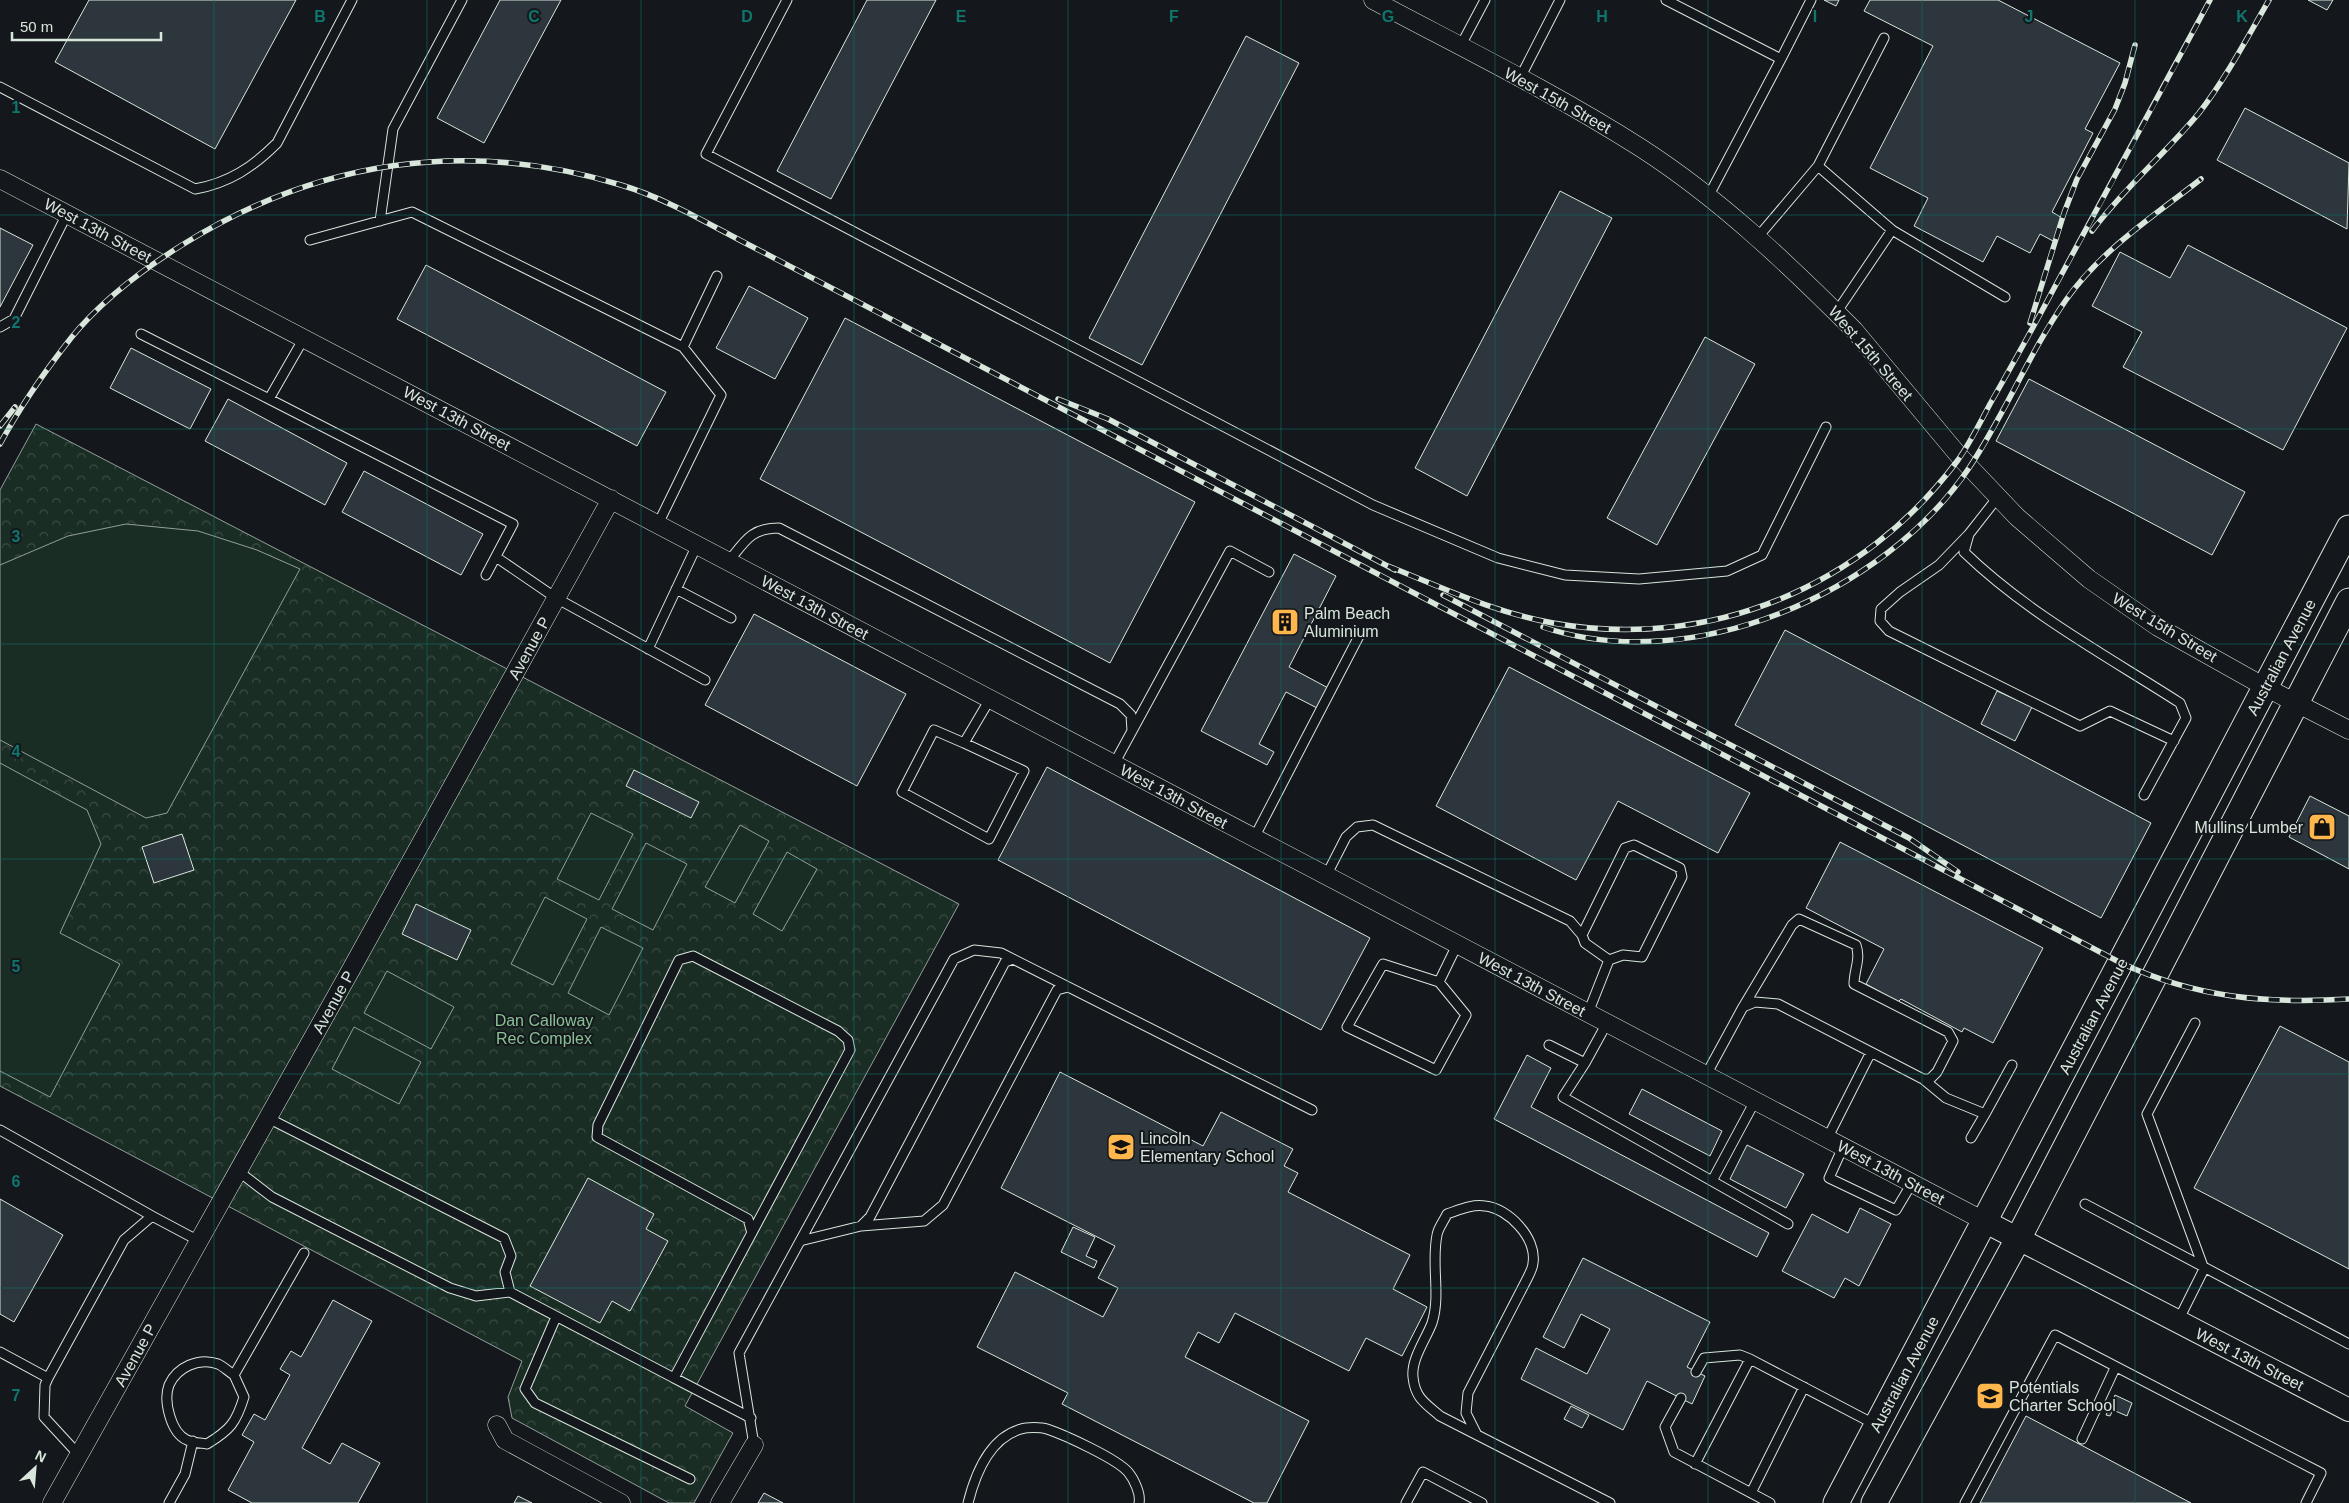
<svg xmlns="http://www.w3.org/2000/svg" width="2349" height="1503" viewBox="0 0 2349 1503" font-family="Arial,sans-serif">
<defs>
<pattern id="forest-crowns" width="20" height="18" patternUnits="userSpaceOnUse" patternTransform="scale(1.25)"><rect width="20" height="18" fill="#1a2d24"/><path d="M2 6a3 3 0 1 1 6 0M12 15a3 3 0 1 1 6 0" fill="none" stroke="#3b4b43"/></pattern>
</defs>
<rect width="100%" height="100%" fill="#14181c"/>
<path fill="url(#forest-crowns)" stroke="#939e99" d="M36,424L959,904L685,1406L733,1433L694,1503H669L512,1418L508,1397L522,1361L0,1086V490Z"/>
<path fill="#1a2d24" stroke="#939e99" d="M126,524L198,531L257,550L300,569L167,813L146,818L0,740V565L68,536Z
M0,763L87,810L101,844L60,933L120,964L50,1097L0,1071Z
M591,813L633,834L599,900L557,879Z
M740,825L769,841L735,903L705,887Z
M646,843L687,864L653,930L612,909Z
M787,852L817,869L782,931L753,914Z
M545,897L587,919L553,985L511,964Z
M601,927L643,948L609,1015L568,993Z
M387,971L454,1007L431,1049L364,1013Z
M354,1027L421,1062L399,1104L332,1069Z"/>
<path fill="#2c363c" stroke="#d8e6dc" d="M89,0H296L215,149L55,62Z
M500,0H561L484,143L437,118Z
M867,0H936L831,199L777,171Z
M1824,0H1839L1836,6Z
M1870,0H1998L2120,63L2085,129L2093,133L2052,212L2064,219L2053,241L2040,234L2030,253L1997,236L1983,262L1914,226L1928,198L1870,168L1933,46L1864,11Z
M2308,0H2333L2327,10Z
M1246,36L1299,63L1142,365L1089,338Z
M2245,108L2349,163L2347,229L2217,160Z
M1560,191L1612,218L1467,496L1415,468Z
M0,228L33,245L0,307Z
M2188,245L2347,328L2283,450L2123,367L2142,332L2092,306L2120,252L2170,278Z
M426,265L666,392L637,446L397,319Z
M749,286L808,318L775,379L716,348Z
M845,318L1195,502L1110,663L760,479Z
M1705,337L1755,364L1657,545L1607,518Z
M131,348L211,389L190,429L110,388Z
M2029,379L2245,492L2212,555L1996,441Z
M228,399L347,463L325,505L205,441Z
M364,471L483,534L461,575L342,512Z
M1294,554L1336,576L1289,667L1330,689L1319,709L1286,692L1259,744L1274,752L1267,765L1201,731Z
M754,614L906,694L857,786L705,705Z
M1785,630L2151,823L2101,918L1735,725Z
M1509,667L1750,793L1718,853L1618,801L1576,880L1436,806Z
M1997,691L2032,707L2015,741L1981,724Z
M1047,767L1370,938L1321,1030L998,860Z
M634,770L699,802L691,818L626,786Z
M2310,796L2349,816V869L2289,837Z
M182,834L194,870L154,883L142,847Z
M1840,842L2043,948L1993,1043L1964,1028L1962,1032L1901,999L1898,1002L1866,984L1884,949L1806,908Z
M416,904L471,930L457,960L402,934Z
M2280,1026L2349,1062V1269L2194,1188Z
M1527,1055L1551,1068L1531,1107L1769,1233L1757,1257L1494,1119Z
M1060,1072L1203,1146L1221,1112L1293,1149L1284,1166L1298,1173L1288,1192L1410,1255L1393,1289L1427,1307L1402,1356L1366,1338L1349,1371L1235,1313L1219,1343L1198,1332L1185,1357L1309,1421L1267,1503H1254L1062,1404L1068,1393L977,1347L1015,1272L1103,1317L1118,1288L1098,1278L1115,1246L1001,1188Z
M1642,1089L1722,1131L1710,1156L1629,1114Z
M1747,1145L1804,1174L1786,1208L1730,1179Z
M588,1178L654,1214L646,1229L668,1241L630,1311L612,1301L600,1323L530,1286Z
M0,1199L63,1235L14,1322L0,1314Z
M1860,1208L1891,1224L1859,1286L1845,1278L1834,1298L1782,1271L1812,1214L1848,1233Z
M1073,1227L1095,1237L1086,1256L1097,1261L1094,1268L1061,1252Z
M1583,1258L1710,1322L1687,1367L1705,1376L1692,1404L1647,1381L1623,1430L1521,1379L1536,1348L1587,1374L1610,1329L1581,1314L1564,1348L1543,1337Z
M333,1300L372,1321L302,1448L330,1464L342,1443L380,1463L358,1503H252L228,1490L254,1442L242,1435L254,1414L265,1420L290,1375L280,1369L291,1351L301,1357Z
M2115,1395L2132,1403L2127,1416L2113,1410L2110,1416L2106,1415Z
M1571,1406L1589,1415L1582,1428L1564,1419Z
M2026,1416L2191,1503H1980Z
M764,1493L783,1503H758Z
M518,1496L532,1503H514Z"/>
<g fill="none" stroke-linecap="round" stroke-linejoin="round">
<defs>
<path id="service" d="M787,0L706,154L1373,505L1498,558L1565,575L1639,579L1727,571L1762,555L1826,427
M1666,0L1781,59L1708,197
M1460,47L1485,0
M1781,59L1811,0
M1520,78L1560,0
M0,87L195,189C229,183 253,167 277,143L352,0
M1818,166L1884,38
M380,221L393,129L462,0
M1757,238L1818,166L1892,230
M310,240L412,212L683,347L721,395L658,524
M1836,313L1892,230L2005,297
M0,327L14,319L67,214
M141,334L269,399L304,338
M683,347L717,276
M269,399L513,524L486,575
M1998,497L1969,534L1964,552C2027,613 2107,656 2180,703L2186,718L2144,795
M1969,534L1939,565L1900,592L1881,609L1880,621L1889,631L2080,726L2110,711L2174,741
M496,557L556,598L705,680
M729,561C745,541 751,528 779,528L1120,704L1131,715L1132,731
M676,589L731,618
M648,649L697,545
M964,743L1024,771L989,839L902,792L934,730L964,743L990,699
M1114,764L1230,551L1269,572
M1254,838L1359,636
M1326,876L1346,837L1357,827L1373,825L1570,921L1582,935
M1439,982L1383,964L1347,1027L1436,1070L1466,1015L1439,982L1457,945
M1588,1013L1609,960L1623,955L1642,957L1682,877L1680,868L1634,845L1625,848L1582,935L1585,943L1609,960
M1607,1023L1585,1063L1563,1097L1712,1181L1755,1101
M1549,1045L1585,1063
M1706,1075L1743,1007L1755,1002L1778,1004L1923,1079H1930L1937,1072L1953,1041L1948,1032L1854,984C1854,970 1861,959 1856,945L1799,919L1792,925L1743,1007
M1923,1079L1946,1098L1985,1114L2012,1065
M268,1118L504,1238L511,1256L505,1272L510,1292L674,1378L850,1050L848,1040L838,1031L693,956L679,960L598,1125L597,1137L748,1219L752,1233
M0,1130L152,1216
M1971,1138L1985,1114
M1827,1139L1871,1052
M1843,1147L1829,1178L1896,1210L1912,1183
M238,1171L272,1197L450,1288L476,1296L510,1292
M1712,1181L1788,1224
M2085,1204L2349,1344
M861,1226L924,1221L943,1205L1057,990L1068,987
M800,1241L861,1226L870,1217L1005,962L1013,959
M556,1317L525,1389L535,1403L690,1479
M2178,1321L2204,1269L2147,1114L2195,1023
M0,1352L48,1378
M1696,1372L1704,1358L1740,1355L1750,1359L1876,1425
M234,1375C229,1372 223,1366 218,1364C199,1357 177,1367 169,1385C163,1401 171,1433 187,1440C193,1443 201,1443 207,1444C230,1430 236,1423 244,1397L234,1375L304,1253
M674,1378L751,1418
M1681,1398L1665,1427L1674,1452L1770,1503
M1477,1435L1466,1413L1468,1393L1528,1277C1530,1273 1533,1267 1533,1263C1537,1238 1508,1208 1485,1206C1472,1204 1459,1210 1447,1214C1444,1221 1438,1228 1437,1235C1431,1264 1441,1295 1432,1323C1426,1339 1411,1359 1413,1377C1415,1398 1425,1403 1440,1416L1610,1503
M2082,1439L2115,1368
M754,1445L739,1353L954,959L974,950L1001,953L1312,1110
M79,1455L44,1417L45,1385L48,1378L124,1240L152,1216L199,1241
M1695,1464L1750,1359
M1751,1493L1804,1387
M169,1503L185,1474L193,1441
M968,1503C975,1475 989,1438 1021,1429C1027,1427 1041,1427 1047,1429C1065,1435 1117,1459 1128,1472C1134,1479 1141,1494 1139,1503
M1406,1503L1423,1472L1482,1503
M1965,1503L2055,1335L2321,1473L2306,1503"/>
<path id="minor" d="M1373,0C1463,48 1555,93 1641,148C1720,199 1788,264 1854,330L1960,457L2017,517L2089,579L2158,627L2265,687L2349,730
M0,179L1984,1221
M497,1425L505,1440L621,1503
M52,1503L353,966L611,499
M720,1503L754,1445"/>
<path id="tertiary" d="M1984,1221L2349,1410"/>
<path id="secondary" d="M1836,1503L2349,528
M1874,1503L2018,1239L2349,601"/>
</defs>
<use href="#service" stroke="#d8e6dc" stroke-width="11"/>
<use href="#minor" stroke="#d8e6dc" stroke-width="19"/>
<use href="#tertiary" stroke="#d8e6dc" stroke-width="24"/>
<use href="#secondary" stroke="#d8e6dc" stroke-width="27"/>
<use href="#service" stroke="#14181c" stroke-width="9"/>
<use href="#minor" stroke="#14181c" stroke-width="18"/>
<use href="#tertiary" stroke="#14181c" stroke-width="22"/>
<use href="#secondary" stroke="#14181c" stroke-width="25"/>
<defs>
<path id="rail" d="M2092,231C2124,188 2165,154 2199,113C2226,78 2247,38 2269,0
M2030,323L2064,213L2077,179L2115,109L2125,83L2135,45
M1058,399L1108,419L1395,570
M0,426L15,407
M0,444C20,407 45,371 71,338C101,301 142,270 182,245C318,160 467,138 621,185C668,199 710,225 753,247L2121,963C2196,998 2267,1004 2349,999
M1388,566C1443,588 1496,613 1553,623C1710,651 1863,587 1958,460C1970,443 1980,423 1990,404C2011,367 2032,330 2052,292C2105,195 2158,98 2210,0
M1443,595L1909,838L1958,872
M1543,627C1691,677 1884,594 1969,468C2005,414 2029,353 2066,300C2101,250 2154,216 2201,179"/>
</defs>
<use href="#rail" stroke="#d8e6dc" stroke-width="5.5"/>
<use href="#rail" stroke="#14181c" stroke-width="4" stroke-dasharray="11" stroke-linecap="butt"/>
</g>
<path fill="none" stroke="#0f766e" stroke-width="1" stroke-opacity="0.55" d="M214,0V1503M427,0V1503M641,0V1503M854,0V1503M1068,0V1503M1281,0V1503M1495,0V1503M1708,0V1503M1922,0V1503M2135,0V1503M0,215H2349M0,429H2349M0,644H2349M0,859H2349M0,1074H2349M0,1288H2349"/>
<defs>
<symbol id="building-square" viewBox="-11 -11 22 22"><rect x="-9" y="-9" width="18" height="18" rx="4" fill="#ffb74d" stroke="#14181c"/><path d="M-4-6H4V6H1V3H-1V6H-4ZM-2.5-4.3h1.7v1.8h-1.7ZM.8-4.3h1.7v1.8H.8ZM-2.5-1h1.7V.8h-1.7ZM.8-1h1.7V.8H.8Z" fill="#111"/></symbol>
<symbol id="shop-square" viewBox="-11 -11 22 22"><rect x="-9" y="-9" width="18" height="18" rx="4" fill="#ffb74d" stroke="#14181c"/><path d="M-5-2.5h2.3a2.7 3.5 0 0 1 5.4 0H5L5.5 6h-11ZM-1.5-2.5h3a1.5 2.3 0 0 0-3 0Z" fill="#111"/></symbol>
<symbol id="school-square" viewBox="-11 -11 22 22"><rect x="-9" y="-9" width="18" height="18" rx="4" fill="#ffb74d" stroke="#14181c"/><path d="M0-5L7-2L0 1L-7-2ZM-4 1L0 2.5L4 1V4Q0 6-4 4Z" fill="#111"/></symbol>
</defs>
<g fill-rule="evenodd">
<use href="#building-square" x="1269" y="606" width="32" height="32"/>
<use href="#shop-square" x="2306" y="811" width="32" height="32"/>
<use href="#school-square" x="1105" y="1131" width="32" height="32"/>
<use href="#school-square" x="1974" y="1380" width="32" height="32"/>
</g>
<g text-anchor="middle" stroke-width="4" stroke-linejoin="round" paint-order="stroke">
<g font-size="16" fill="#d8e6dc" stroke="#14181c">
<text transform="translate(1558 100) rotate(29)" y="6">West 15th Street</text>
<text transform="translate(98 230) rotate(28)" y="6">West 13th Street</text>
<text transform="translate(1871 353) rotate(49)" y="6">West 15th Street</text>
<text transform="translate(457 418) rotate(28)" y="6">West 13th Street</text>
<text transform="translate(815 607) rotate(28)" y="6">West 13th Street</text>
<text transform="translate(2165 627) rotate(31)" y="6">West 15th Street</text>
<text transform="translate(529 648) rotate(-61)" y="6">Avenue P</text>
<text transform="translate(2281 657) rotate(-62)" y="6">Australian Avenue</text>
<text transform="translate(1174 796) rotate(28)" y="6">West 13th Street</text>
<text transform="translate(1532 984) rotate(28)" y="6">West 13th Street</text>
<text transform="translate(333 1002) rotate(-61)" y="6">Avenue P</text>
<text transform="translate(2093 1016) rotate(-62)" y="6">Australian Avenue</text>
<text transform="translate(1891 1172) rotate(28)" y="6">West 13th Street</text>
<text transform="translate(135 1355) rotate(-61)" y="6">Avenue P</text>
<text transform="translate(2250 1359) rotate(27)" y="6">West 13th Street</text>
<text transform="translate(1904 1374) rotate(-62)" y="6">Australian Avenue</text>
</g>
<g font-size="16" fill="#d8e6dc" stroke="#14181c" text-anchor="start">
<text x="1304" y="619">Palm Beach<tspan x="1304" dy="18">Aluminium</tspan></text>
<text x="2303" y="833" text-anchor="end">Mullins Lumber</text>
<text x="1140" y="1144">Lincoln<tspan x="1140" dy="18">Elementary School</tspan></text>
<text x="2009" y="1393">Potentials<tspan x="2009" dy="18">Charter School</tspan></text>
</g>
<g font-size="16" fill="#8ac095" stroke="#14181c">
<text x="544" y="1026">Dan Calloway<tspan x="544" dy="18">Rec Complex</tspan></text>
</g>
</g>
<g font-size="16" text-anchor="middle" font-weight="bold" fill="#0f766e" stroke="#14181c" stroke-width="4" stroke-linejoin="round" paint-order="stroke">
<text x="320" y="22">B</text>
<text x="534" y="22">C</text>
<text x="747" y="22">D</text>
<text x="961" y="22">E</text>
<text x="1174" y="22">F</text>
<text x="1388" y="22">G</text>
<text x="1602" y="22">H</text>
<text x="1815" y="22">I</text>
<text x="2029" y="22">J</text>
<text x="2242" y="22">K</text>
<text x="16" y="113">1</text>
<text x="16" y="328">2</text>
<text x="16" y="542">3</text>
<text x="16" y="757">4</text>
<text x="16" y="972">5</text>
<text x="16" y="1187">6</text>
<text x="16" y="1401">7</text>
</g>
<g transform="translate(35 1468) rotate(26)" stroke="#14181c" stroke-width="4" paint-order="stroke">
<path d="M0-4L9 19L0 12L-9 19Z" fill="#d8e6dc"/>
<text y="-8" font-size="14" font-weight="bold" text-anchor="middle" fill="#d8e6dc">N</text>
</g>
<path d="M12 32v8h149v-8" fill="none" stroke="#d8e6dc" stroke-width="2.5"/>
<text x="20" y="32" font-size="15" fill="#d8e6dc" stroke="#14181c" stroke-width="4" paint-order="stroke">50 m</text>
</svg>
